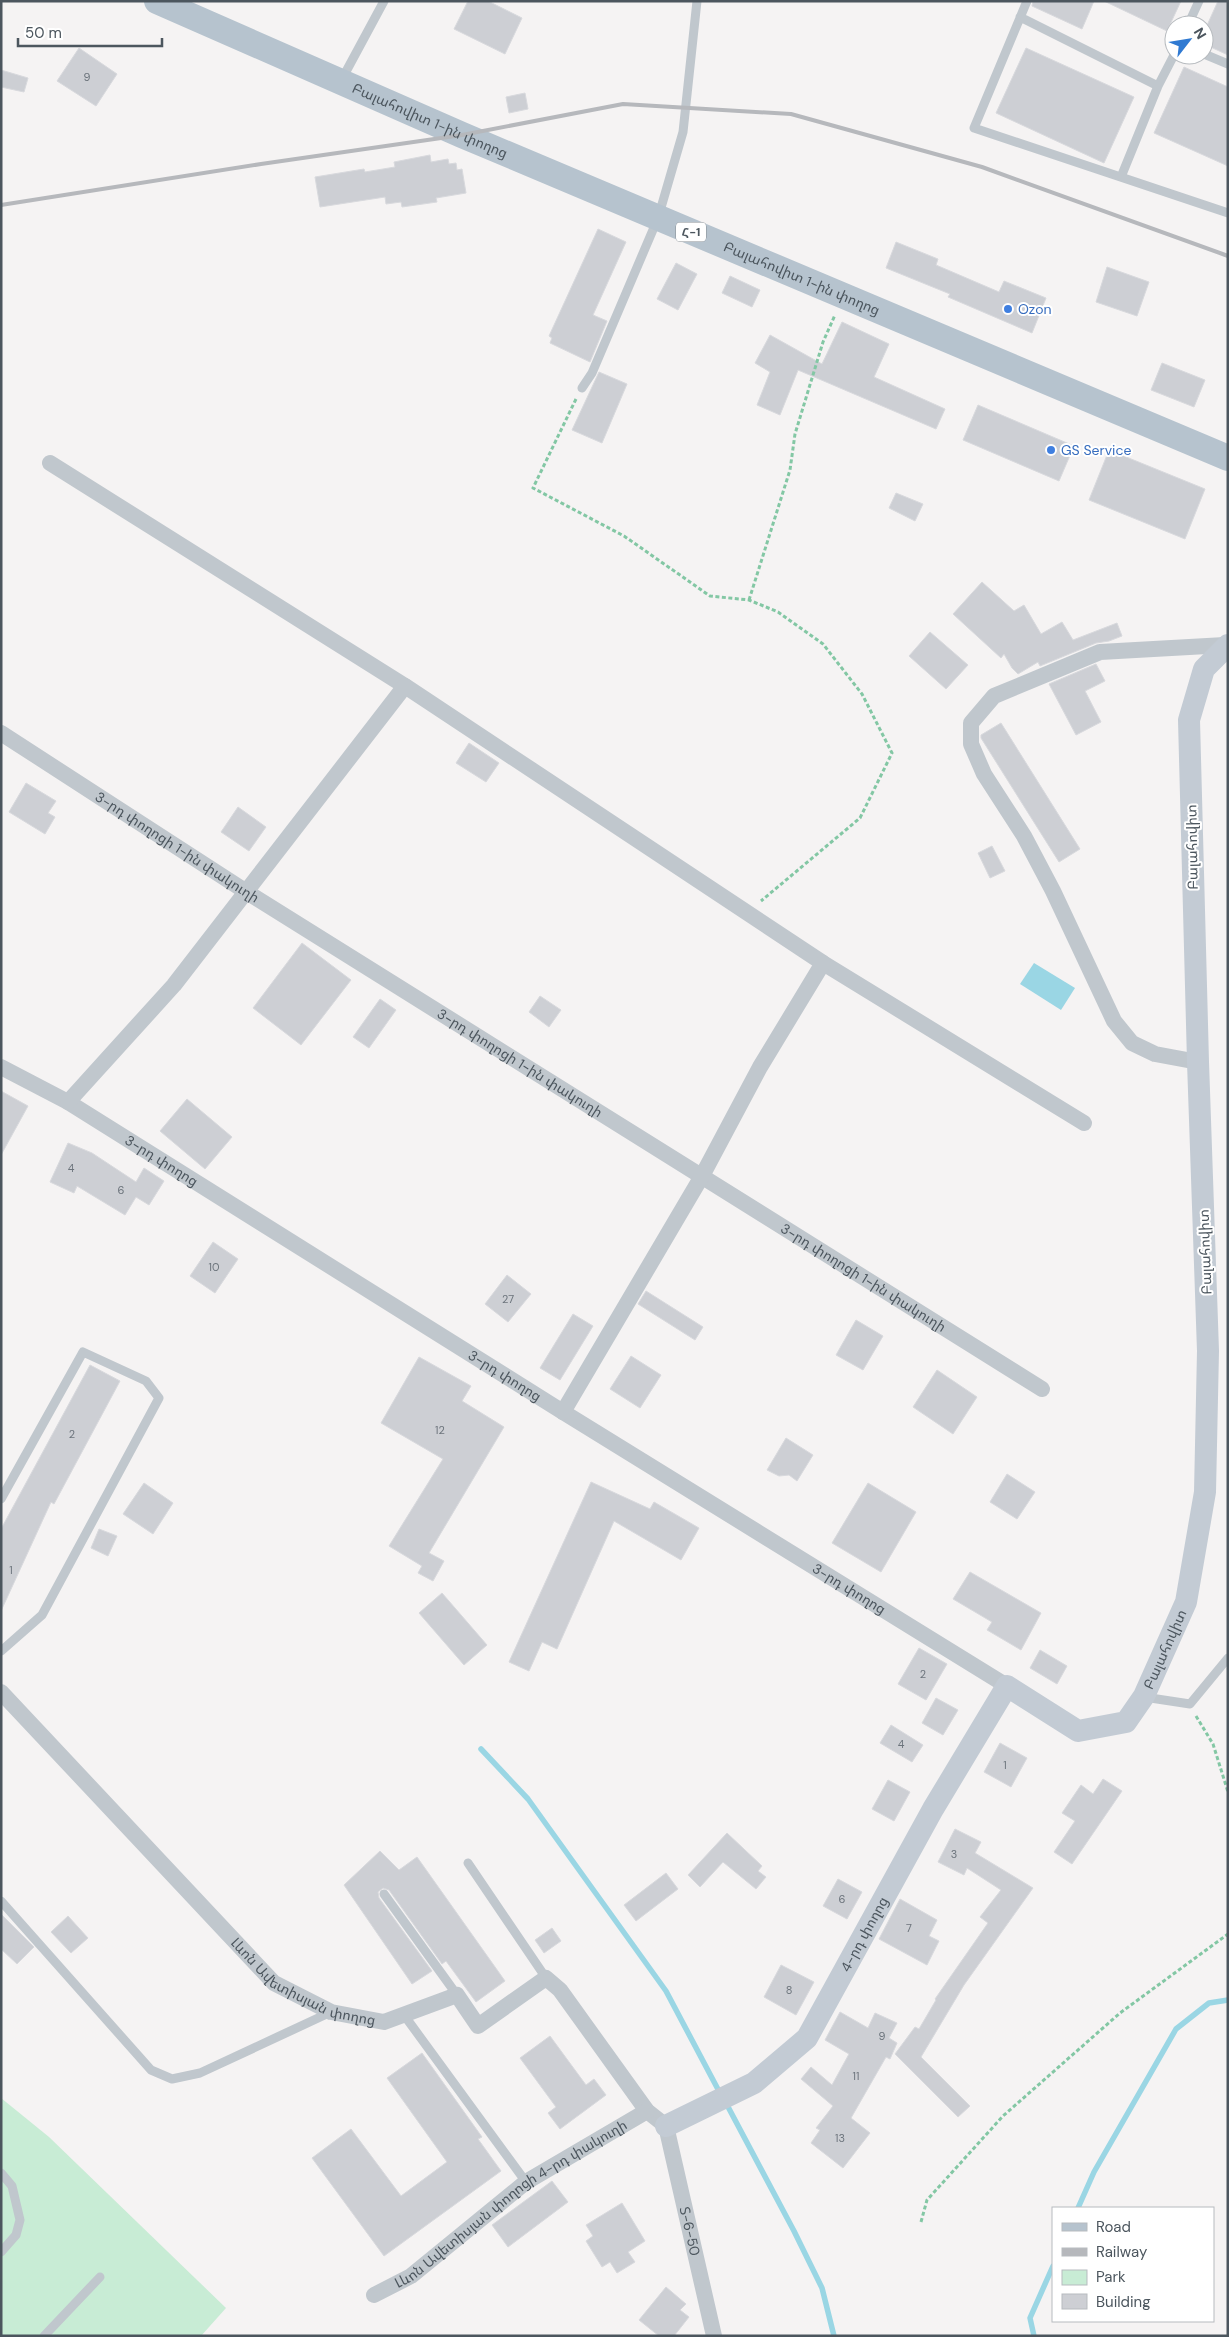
<svg xmlns="http://www.w3.org/2000/svg" width="1229" height="2337" viewBox="0 0 1229 2337" font-family="'DM Sans','Noto Sans Armenian',sans-serif">
<rect width="100%" height="100%" fill="#f5f3f3"/>
<path fill="#c8ecd5" d="M1,2098L49,2137L226,2308L201,2336H1Z"/>
<path fill="#9ad6e4" d="M1034,963L1075,988L1061,1010L1020,984Z"/>
<g fill="none" stroke-linecap="round" stroke-linejoin="round">
<path stroke="#9ad6e4" stroke-width="5.5" d="M481,1749L528,1799L666,1991L721,2095
M726,2103L794,2231L822,2288L834,2336
M1078,2208L1094,2172L1176,2029L1209,2003L1228,2000
M1034,2336L1030,2318L1053,2266"/>
</g>
<path fill="#cdcfd4" stroke="#d8d9dd" d="M468,1H488L522,18L505,54L454,29Z
M1033,1H1094L1082,29L1032,6Z
M1104,1H1181L1167,31Z
M1218,1H1228V55L1204,44V32Z
M79,48L117,74L96,106L57,81Z
M1026,48L1134,97L1104,163L996,113Z
M1184,67L1228,87V166L1154,133Z
M1,70L28,78L24,92L1,87Z
M525,93L528,109L509,113L506,97Z
M430,155L431,162L448,159L449,164L456,163L457,170L462,169L466,193L436,198L437,202L402,207L401,202L386,204L385,197L320,207L315,177L364,169L365,172L395,167L394,162Z
M598,229L626,242L593,315L607,321L590,362L550,343L552,338L549,336Z
M896,242L938,259L936,265L999,292L1004,281L1046,298L1032,333L948,297L950,294L886,268Z
M676,263L697,274L678,310L657,299Z
M1107,267L1149,282L1137,316L1096,302Z
M730,276L760,290L752,307L722,293Z
M842,322L889,344L874,377L945,409L936,429L798,370L780,415L757,405L770,372L755,363L770,335L822,364Z
M1162,363L1205,380L1194,407L1151,390Z
M599,372L627,384L602,443L572,430Z
M978,405L1074,446L1059,481L963,440Z
M1109,450L1205,489L1185,539L1089,500Z
M896,493L923,504L915,521L889,508Z
M982,582L1014,611L1024,605L1041,634L1062,622L1073,640L1117,623L1122,636L1109,641L1096,643L1040,666L1038,662L1018,674L1012,668L1004,654L1001,658L953,614Z
M930,632L968,665L946,689L909,656Z
M1096,664L1105,681L1085,691L1101,722L1076,735L1049,684Z
M1001,723L1080,849L1059,862L981,738V735Z
M469,743L499,763L486,782L456,763Z
M26,783L56,801L48,813L55,817L45,834L9,812Z
M238,807L266,827L249,851L221,832Z
M992,846L1005,871L990,878L978,853Z
M302,943L351,980L301,1045L253,1008Z
M540,996L561,1010L549,1027L529,1012Z
M380,999L396,1010L369,1048L353,1037Z
M1,1091L28,1106L1,1155Z
M187,1099L232,1137L205,1169L160,1131Z
M68,1143L92,1153L136,1182L144,1168L164,1181L149,1205L136,1197L125,1215L77,1186L74,1193L50,1182Z
M213,1242L238,1259L215,1293L190,1276Z
M507,1275L531,1294L508,1322L485,1304Z
M646,1291L703,1327L695,1340L638,1304Z
M573,1314L593,1326L560,1380L540,1368Z
M856,1320L883,1336L863,1370L836,1355Z
M631,1356L661,1375L640,1408L610,1389Z
M419,1357L471,1386L462,1401L504,1427L429,1553L444,1561L433,1581L418,1573L422,1566L389,1546L443,1459L381,1423Z
M90,1365L120,1381L54,1504L51,1502L1,1611V1529Z
M937,1370L977,1397L953,1434L913,1407Z
M786,1438L813,1455L797,1481L789,1475L779,1476L767,1470Z
M1007,1474L1035,1492L1017,1519L990,1502Z
M591,1482L650,1509L654,1502L699,1528L681,1560L614,1521L557,1649L542,1642L529,1671L509,1662Z
M144,1483L173,1503L153,1534L123,1514Z
M868,1483L916,1512L881,1572L832,1543Z
M99,1529L117,1536L108,1556L91,1548Z
M970,1572L1041,1613L1021,1650L987,1630L992,1622L953,1599Z
M442,1593L487,1645L464,1665L419,1613Z
M919,1648L947,1664L926,1700L898,1684Z
M1040,1650L1067,1666L1057,1684L1030,1668Z
M936,1698L958,1710L943,1735L922,1723Z
M891,1725L923,1745L912,1762L880,1743Z
M1000,1743L1027,1758L1011,1787L984,1772Z
M1103,1779L1122,1791L1072,1864L1054,1852L1075,1821L1062,1813L1081,1785L1093,1794Z
M888,1780L910,1792L894,1821L872,1809Z
M955,1829L981,1842L975,1853L1033,1888L964,1985L921,2057L970,2106L958,2117L895,2054L915,2027L919,2029L936,2000L935,1999L988,1923L980,1917L1001,1890L967,1868L964,1875L938,1862Z
M727,1833L762,1866L758,1871L766,1877L756,1889L723,1862L700,1887L688,1875Z
M380,1851L399,1870L417,1857L505,1981L476,2002L446,1961L442,1964L389,1890L383,1888L378,1892L379,1898L432,1971L412,1984L344,1885Z
M666,1873L678,1889L636,1921L624,1905Z
M838,1879L862,1892L847,1919L823,1906Z
M900,1899L937,1920L929,1936L939,1941L927,1965L879,1939Z
M1,1914L34,1947L17,1964L1,1949Z
M68,1916L88,1938L71,1953L51,1932Z
M552,1928L561,1941L544,1953L535,1940Z
M781,1965L814,1982L796,2015L764,1997Z
M840,2012L868,2028L875,2013L897,2023L889,2038L897,2043L890,2059L886,2057L851,2118L870,2133L843,2168L811,2143L820,2130L816,2128L833,2106L801,2079L811,2067L832,2085L849,2054L825,2040Z
M550,2036L586,2085L594,2079L606,2095L560,2129L548,2113L556,2107L520,2058Z
M422,2053L482,2137L478,2139L501,2171L384,2256L312,2158L351,2129L401,2196L447,2162L387,2078Z
M552,2181L568,2202L508,2247L492,2225Z
M622,2203L645,2241L628,2252L635,2262L617,2273L610,2262L602,2267L586,2241L593,2236L586,2225Z
M666,2287L686,2304L680,2310L689,2317L674,2336H659L639,2320Z"/>
<g fill="none" stroke-linecap="round" stroke-linejoin="round">
<path stroke="#83c7a4" stroke-width="3" stroke-dasharray="4 2.5" stroke-linecap="butt" d="M576,399L533,488L624,536L710,596L749,600L778,612L823,644L862,694L892,753L860,818L761,901
M749,600L790,470L795,434L823,342L835,315
M1196,1716L1213,1744L1228,1792
M921,2222L927,2200L1003,2116L1120,2013L1228,1934"/>
<path stroke="#c0c7cd" stroke-width="9" d="M1027,1L974,128L1228,213
M1020,17L1158,86
M1188,25L1199,1
M1204,54L1228,64
M342,79L384,1
M1121,177L1158,86L1174,55
M582,388L592,373L658,218L683,132L697,1
M1,1499L83,1352L146,1381L159,1398L42,1615L1,1651
M1144,1697L1190,1704L1228,1658
M468,1863L546,1978
M384,1894L457,1995
M1,1901L151,2070L172,2079L200,2073L331,2012
M404,2015L526,2182
M1,2173L12,2186L20,2220L16,2235L1,2252
M44,2336L100,2277"/>
<g stroke="#c0c7cd" stroke-width="16">
<path d="M50,463L405,686L823,963L1084,1123"/>
<path id="s1" d="M1,733L245,891L1042,1389"/>
<path d="M1198,1062L1155,1054L1132,1043L1114,1021L1053,891L1024,836L984,774L971,744V723L994,696L1100,652L1225,645"/>
<path id="s2" d="M1,1067L68,1102L563,1412L1007,1686"/>
<path d="M68,1102L174,985L405,686"/>
<path d="M563,1412L702,1176L760,1067L823,963"/>
<path id="s3" d="M1,1692L274,1983L331,2012L384,2022L457,1995L478,2026L546,1978L560,1990L647,2111L666,2126L714,2336"/>
<path id="s4" d="M374,2295L411,2276L526,2182L647,2111"/>
</g>
<path stroke="#c3cbd4" stroke-width="22" id="s5" d="M666,2126L754,2083L807,2038L933,1809L1007,1686L1078,1731L1126,1722L1144,1696L1186,1602L1205,1492L1208,1351L1198,1062L1189,720L1204,669L1228,645"/>
<path stroke="#b6c3ce" stroke-width="26" id="s6" d="M157,1L462,135L1228,458"/>
<path stroke="#b6b8bc" stroke-width="4" d="M1,205L261,164L462,135L623,104L791,114L982,167L1228,256"/>
</g>
<g fill="#3f7fe0" stroke="#fff" stroke-width="2">
<circle cx="1008" cy="309" r="5"/>
<circle cx="1051" cy="450" r="5"/>
</g>
<g text-anchor="middle" stroke-width="4" stroke-linejoin="round" paint-order="stroke">
<g font-size="11" fill="#6c747c">
<text x="87" y="81">9</text>
<text x="71" y="1172">4</text>
<text x="121" y="1194">6</text>
<text x="214" y="1271">10</text>
<text x="508" y="1303">27</text>
<text x="440" y="1434">12</text>
<text x="72" y="1438">2</text>
<text x="11" y="1574">1</text>
<text x="923" y="1678">2</text>
<text x="901" y="1748">4</text>
<text x="1005" y="1769">1</text>
<text x="954" y="1858">3</text>
<text x="842" y="1903">6</text>
<text x="909" y="1932">7</text>
<text x="789" y="1994">8</text>
<text x="882" y="2040">9</text>
<text x="856" y="2080">11</text>
<text x="840" y="2142">13</text>
</g>
<rect fill="#fff" stroke="#82898e" stroke-width="1" x="676" y="222.5" width="30" height="19" rx="4"/>
<g font-size="12" font-weight="bold" fill="#4c565e">
<text x="691" y="236">Հ-1</text>
</g>
<g font-size="14" fill="#4c565e" stroke="#fff">
<text dy="5" stroke="none"><textPath href="#s6" startOffset="298">Բալահովիտ 1-ին փողոց</textPath></text>
<text dy="5" stroke="none"><textPath href="#s6" startOffset="702">Բալահովիտ 1-ին փողոց</textPath></text>
<text dy="5" stroke="none"><textPath href="#s1" startOffset="210">3-րդ փողոցի 1-ին փակուղի</textPath></text>
<text transform="translate(1192 847) rotate(-91)" y="5">Բալահովիտ</text>
<text dy="5" stroke="none"><textPath href="#s1" startOffset="615">3-րդ փողոցի 1-ին փակուղի</textPath></text>
<text dy="5" stroke="none"><textPath href="#s2" startOffset="186">3-րդ փողոց</textPath></text>
<text transform="translate(1205 1252) rotate(-92)" y="5">Բալահովիտ</text>
<text dy="5" stroke="none"><textPath href="#s1" startOffset="1020">3-րդ փողոցի 1-ին փակուղի</textPath></text>
<text dy="5" stroke="none"><textPath href="#s2" startOffset="591">3-րդ փողոց</textPath></text>
<text dy="5" stroke="none"><textPath href="#s2" startOffset="996">3-րդ փողոց</textPath></text>
<text dy="5" stroke="none"><textPath href="#s5" startOffset="788">Բալահովիտ</textPath></text>
<text dy="5" stroke="none"><textPath href="#s5" startOffset="286">4-րդ փողոց</textPath></text>
<text dy="5" stroke="none"><textPath href="#s3" startOffset="424">Լևոն Ավետիսյան փողոց</textPath></text>
<text dy="5" stroke="none"><textPath href="#s4" startOffset="165">Լևոն Ավետիսյան փողոցի 4-րդ փակուղի</textPath></text>
<text dy="5" stroke="none"><textPath href="#s3" startOffset="1015">Տ-6-50</textPath></text>
</g>
<g font-size="14" fill="#366cbe" stroke="#fff" text-anchor="start">
<text x="1018" y="314">Ozon</text>
<text x="1061" y="455">GS Service</text>
</g>
</g>
<rect width="1229" height="2337" fill="none" stroke="#4c565e" stroke-width="5"/>
<rect x="1052" y="2207" width="162" height="115" fill="#ffffff" stroke="#b7bbbf"/>
<rect x="1062" y="2223" width="25" height="8" fill="#b6c3ce" stroke="#b7bbbf"/>
<text x="1096" y="2232" font-size="15" fill="#4c565e">Road</text>
<rect x="1062" y="2248" width="25" height="8" fill="#b6b8bc" stroke="#b7bbbf"/>
<text x="1096" y="2257" font-size="15" fill="#4c565e">Railway</text>
<rect x="1062" y="2270" width="25" height="15" fill="#c8ecd5" stroke="#b7bbbf"/>
<text x="1096" y="2282" font-size="15" fill="#4c565e">Park</text>
<rect x="1062" y="2294" width="25" height="15" fill="#cdcfd4" stroke="#b7bbbf"/>
<text x="1096" y="2307" font-size="15" fill="#4c565e">Building</text>
<g transform="translate(1189 40) rotate(59)"><circle r="24" fill="#ffffff" stroke="#b7bbbf"/>
<path d="M0-4L9 19L0 12L-9 19Z" fill="#307ad2"/>
<text y="-8" font-size="14" font-weight="bold" text-anchor="middle" fill="#4c565e">N</text>
</g>
<path d="M18 38v8h144v-8" fill="none" stroke="#4c565e" stroke-width="2.5"/>
<text x="25" y="38" font-size="15" fill="#4c565e" stroke="#ffffff" stroke-width="4" paint-order="stroke">50 m</text>
</svg>
